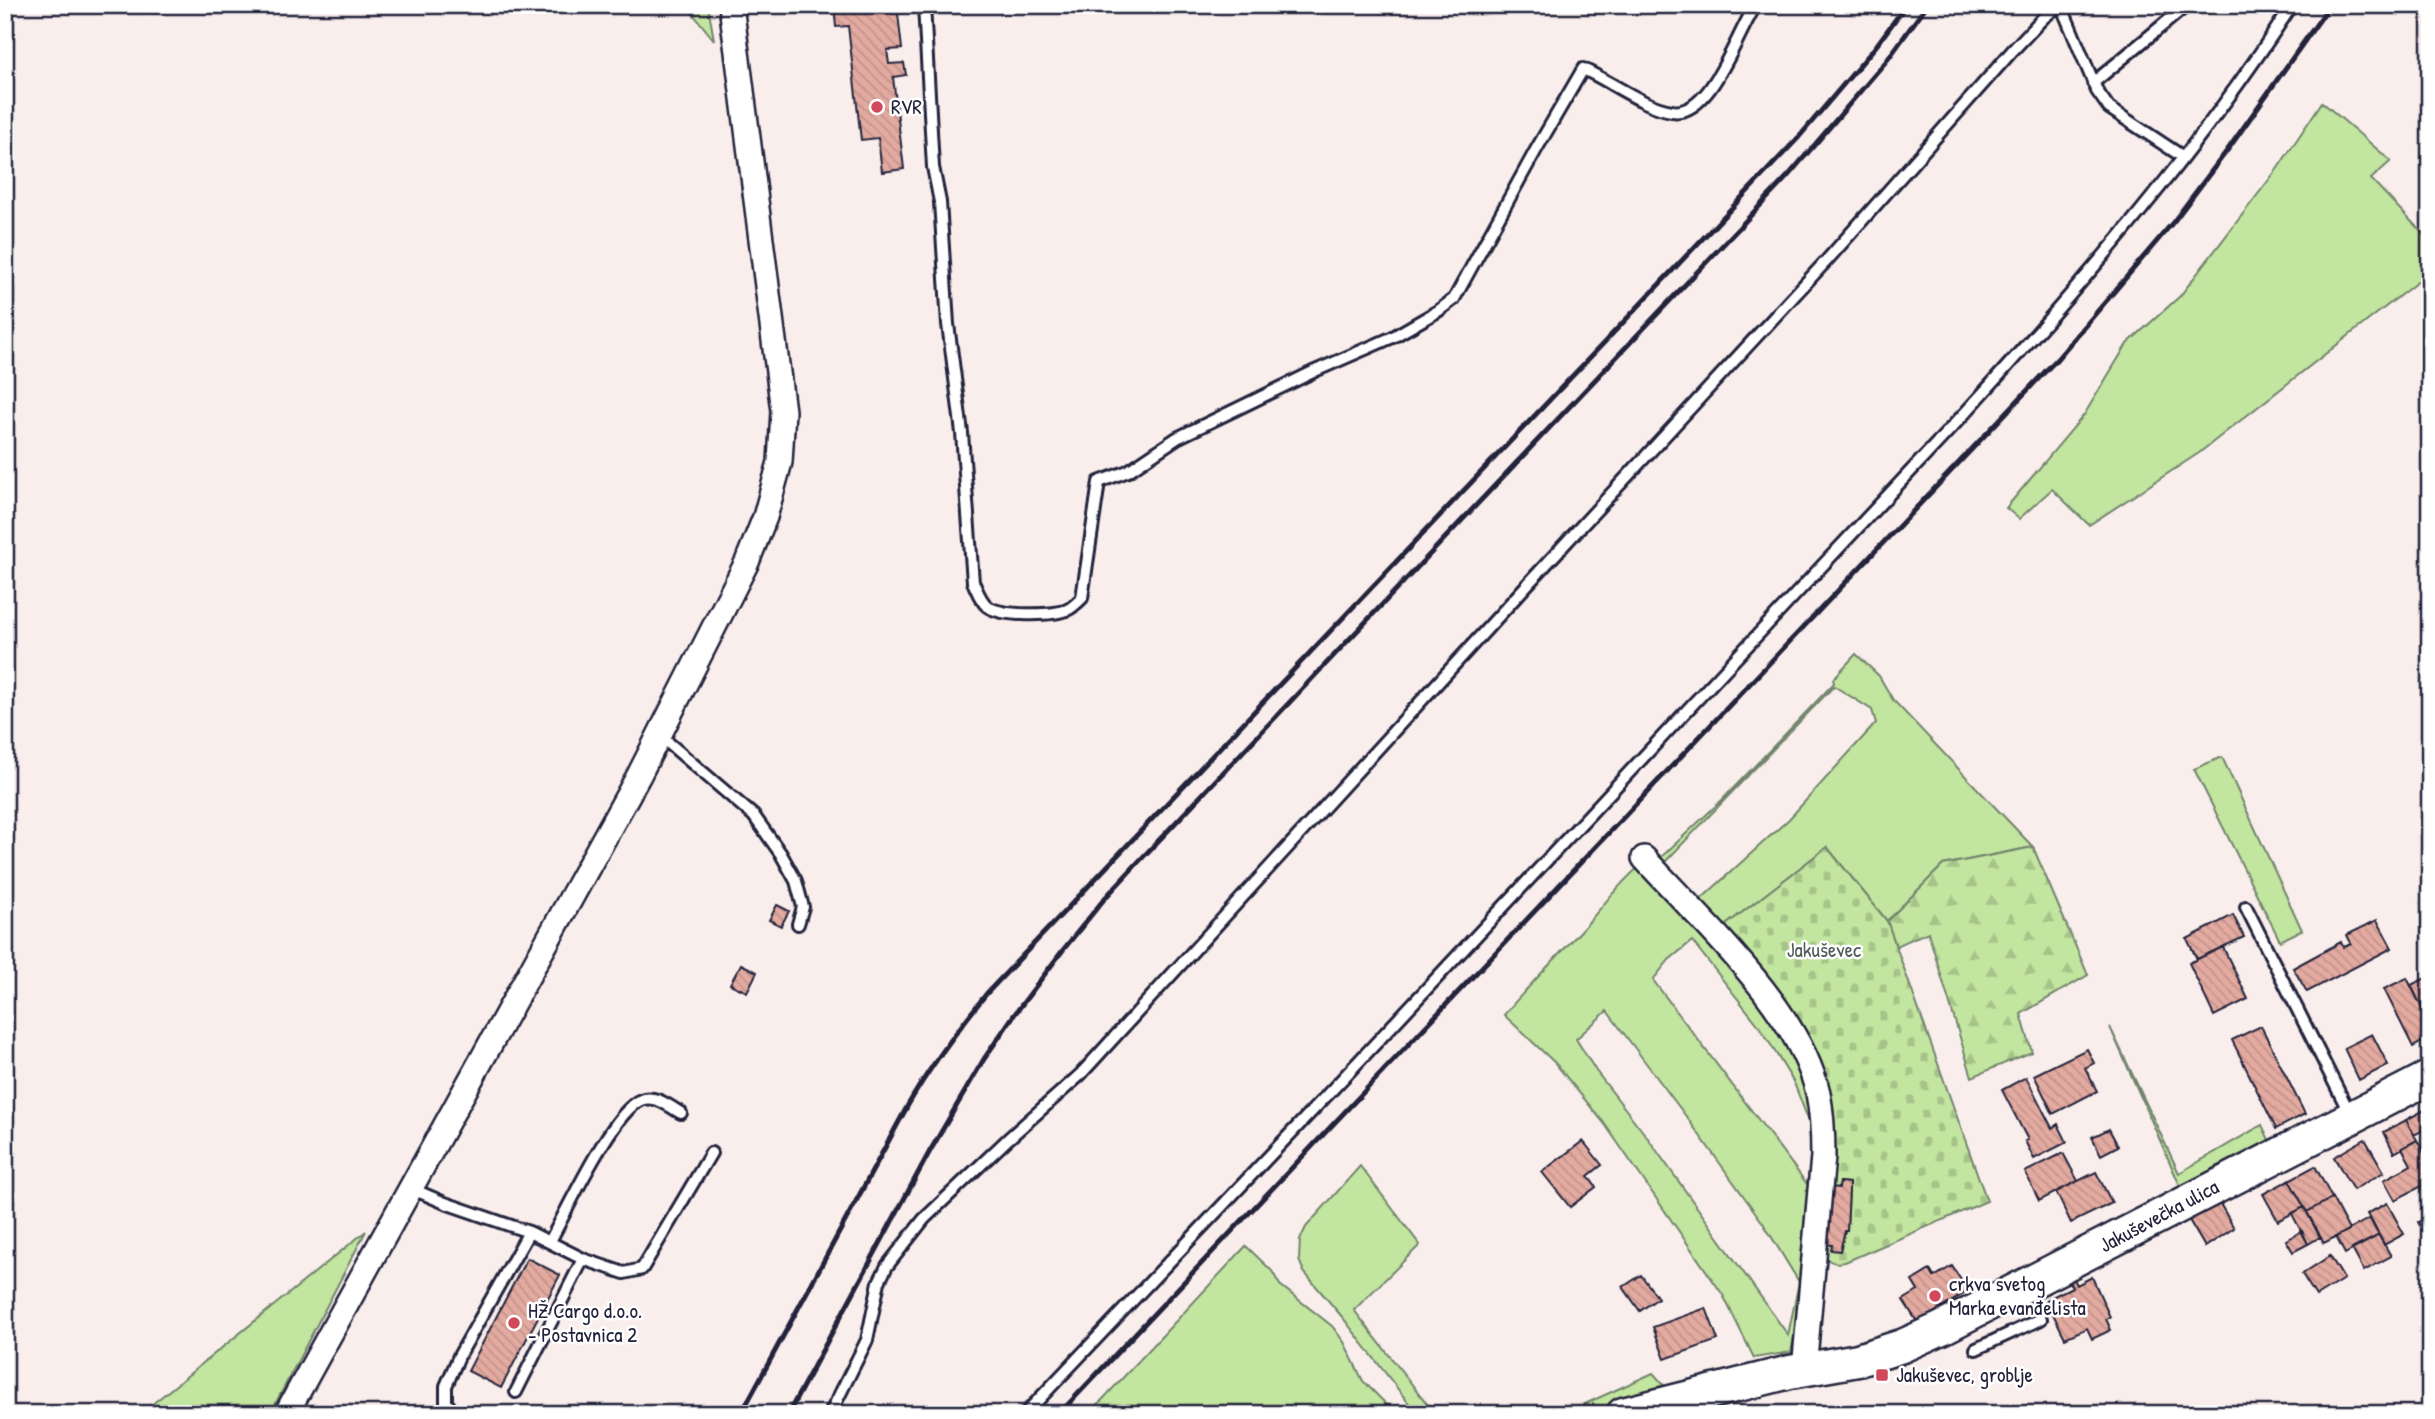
<svg xmlns="http://www.w3.org/2000/svg" width="2435" height="1419" viewBox="0 0 2435 1419" font-family="'Patrick Hand',sans-serif">
<defs>
<pattern id="forest-firs" width="22" height="20" patternUnits="userSpaceOnUse" patternTransform="scale(1.75)"><rect width="22" height="20" fill="#c2e59f"/><path d="M5 1l3.5 6h-7zM16 11l3.5 6h-7z" fill="#a6c48a"/></pattern>
<pattern id="cemetery-stones" width="16" height="16" patternUnits="userSpaceOnUse" patternTransform="scale(1.75)"><rect width="16" height="16" fill="#c2e59f"/><path d="M2 7V4a2 2 0 0 1 4 0v3zM10 15v-3a2 2 0 0 1 4 0v3z" fill="#a6c48a"/></pattern>
<pattern id="building-back-hatch" width="6" height="6" patternUnits="userSpaceOnUse" patternTransform="scale(1.75)"><rect width="6" height="6" fill="#e3aaa0"/><path d="M-1 5l2 2M0 0l6 6M5-1l2 2" fill="none" stroke="#c2928b"/></pattern>
</defs>
<rect width="100%" height="100%" fill="#f9eeec"/>
<filter id="ink" filterUnits="userSpaceOnUse"><feTurbulence type="fractalNoise" baseFrequency=".0143" numOctaves="2"/><feDisplacementMap in="SourceGraphic" scale="14" xChannelSelector="R" yChannelSelector="G"/><feConvolveMatrix kernelMatrix="1 2 1 2 8 2 1 2 1" color-interpolation-filters="sRGB"/></filter>
<g filter="url(#ink)">
<path fill="#c2e59f" stroke="#72846d" stroke-width="2" fill-rule="evenodd" d="M686,5H708L714,40Z
M2322,102L2391,161L2371,179L2430,241V272L2199,453L2089,525L2052,489L2019,519L2006,508L2084,415L2127,344L2180,296L2278,168Z
M1856,654L1879,676L1893,700L2033,847L1943,865L1887,921L1827,847L1722,928L1657,861L1722,800L1834,683L1833,679ZM1834,686L1872,710L1876,723L1789,819L1700,900L1665,862Z
M2222,757L2302,930L2280,941L2194,769Z
M1641,865L1653,873L1787,1034L1817,1120L1800,1339L1794,1337L1791,1352L1754,1358L1723,1295L1604,1123L1555,1063L1504,1015C1532,981 1564,951 1593,917C1610,897 1620,883 1641,865ZM1692,941L1760,1027L1794,1083L1814,1135L1807,1184L1653,980L1669,960ZM1607,1011L1685,1115L1763,1223L1799,1282L1788,1335L1647,1137L1596,1071L1576,1039Z
M2110,1027L2179,1173L2262,1125L2271,1144L2182,1190Z
M1360,1166L1420,1245L1354,1310L1435,1414H1417L1343,1318L1304,1272L1299,1260L1300,1240L1306,1227Z
M366,1231L270,1414H140Z
M1246,1246L1272,1271L1280,1285L1332,1326L1344,1342L1363,1381L1396,1414H1089Z
M1653,1373L1671,1393L1603,1414H1563Z"/>
<path fill="url(#forest-firs)" stroke="#72846d" stroke-width="2" d="M2033,847L2088,975L2021,1014L2032,1052L1972,1077L1928,932L1896,946L1887,921L1943,865Z"/>
<path fill="url(#cemetery-stones)" stroke="#72846d" stroke-width="2" d="M1827,847L1887,921L1987,1201L1845,1262C1829,1265 1823,1259 1823,1243L1832,1245V1250L1840,1251L1845,1231H1847L1849,1190L1848,1183L1840,1182L1839,1188L1830,1187L1825,1105L1722,928Z"/>
<path fill="url(#building-back-hatch)" stroke="#22223b" stroke-width="2" d="M834,5H897L902,49L887,50L889,64L904,63L906,75L893,77L904,169L882,172L878,138L861,140L848,26L836,27Z
M777,905L789,911L781,926L769,920Z
M2233,915L2244,937L2197,959L2187,939Z
M2377,920L2392,948L2307,992L2293,968L2341,942L2343,947L2351,943L2347,935Z
M2223,947L2248,999L2214,1016L2189,963Z
M741,964L757,972L747,992L730,984Z
M2430,976V1024L2411,985Z
M2407,978L2430,1024V1038L2413,1047L2384,989Z
M2261,1026L2305,1114L2276,1129L2232,1040Z
M2372,1034L2388,1065L2359,1080L2344,1048Z
M2087,1049L2094,1063L2085,1068L2097,1091L2053,1114L2034,1075Z
M2026,1077L2052,1128L2058,1124L2067,1142L2034,1159L2025,1141L2028,1140L2002,1090Z
M2430,1107V1127L2414,1135L2406,1120Z
M2406,1120L2417,1140L2394,1153L2384,1132Z
M2109,1129L2118,1146L2101,1155L2092,1137Z
M2365,1139L2384,1172L2353,1190L2334,1157Z
M2417,1140L2430,1164V1182L2395,1200L2384,1180L2411,1165L2402,1148Z
M1583,1141L1602,1165L1588,1176L1596,1187L1570,1207L1542,1172Z
M2063,1153L2078,1181L2039,1201L2025,1172Z
M2315,1166L2332,1198L2307,1212L2289,1180Z
M2096,1172L2112,1203L2071,1223L2056,1192Z
M2289,1180L2304,1207L2278,1221L2263,1194Z
M1840,1182L1849,1183V1189L1847,1231H1845L1840,1251L1831,1250L1832,1245L1823,1244L1830,1187L1839,1188Z
M2332,1198L2349,1230L2324,1243L2307,1212Z
M2219,1202L2234,1228L2205,1247L2189,1220Z
M2387,1203L2404,1234L2384,1245L2367,1214Z
M2304,1207L2320,1237L2308,1244L2292,1214Z
M2430,1216V1244H2429L2418,1222Z
M2370,1218L2379,1235L2345,1254L2336,1237Z
M2302,1231L2308,1244L2293,1252L2286,1240Z
M2379,1235L2391,1256L2364,1271L2352,1249Z
M2330,1256L2344,1279L2316,1296L2302,1274Z
M527,1258L560,1275L501,1388L468,1371Z
M1952,1266L1968,1291L1918,1323L1903,1300L1918,1291L1912,1281L1930,1270L1934,1277Z
M1641,1275L1658,1298L1640,1311L1623,1287Z
M2092,1277L2110,1317L2106,1319L2111,1330L2092,1339L2087,1328L2065,1338L2046,1300L2072,1287L2069,1282L2074,1279L2077,1285Z
M1706,1308L1718,1340L1665,1359L1653,1327Z"/>
<g fill="none" stroke-linecap="round" stroke-linejoin="round">
<defs>
<path id="lane" d="M924,5L933,167L940,202L948,324L962,433L973,582C977,590 980,600 987,606C1001,617 1053,616 1069,609C1074,606 1078,602 1082,598L1099,482L1128,471L1177,438L1315,371L1393,337L1438,311L1454,299L1537,148L1583,69C1610,81 1644,107 1672,111C1711,118 1738,30 1756,5
M2061,5L2097,91L2109,108L2183,157
M2093,83L2187,5
M658,734L754,816L781,854L796,881L803,907L798,924
M2246,907L2350,1114
M410,1188L445,1203L529,1232L583,1259L624,1273L642,1269L711,1153
M550,1241C567,1211 612,1112 641,1100C654,1094 669,1106 681,1113
M1976,1349L2041,1319
M516,1392L583,1259
M455,1414L446,1402V1386L459,1356L529,1232
M830,1414L867,1340L879,1282L887,1266L924,1219L1008,1139L1080,1075L1527,585L1828,259L2013,50L2043,18L2059,5
M1025,1414L1347,1074L1966,412C2082,284 2198,151 2292,5"/>
<path id="street" d="M1644,858C1702,922 1798,1008 1818,1093C1822,1113 1823,1135 1823,1156L1804,1370
M286,1414L639,775L747,562L765,517L780,462L783,411L731,5"/>
<path id="secondary" d="M1623,1414L1790,1372L1858,1360L1902,1346L1942,1328L2430,1077"/>
</defs>
<use href="#lane" stroke="#22223b" stroke-width="16"/>
<use href="#street" stroke="#22223b" stroke-width="28"/>
<use href="#secondary" stroke="#22223b" stroke-width="37"/>
<use href="#lane" stroke="#fff" stroke-width="10"/>
<use href="#street" stroke="#fff" stroke-width="23"/>
<use href="#secondary" stroke="#fff" stroke-width="32"/>
<path stroke="#22223b" stroke-width="5" d="M741,1414L908,1105C931,1065 958,1029 987,993L1799,137L1876,46L1906,5
M788,1414L930,1151L984,1059L1014,1015L1063,950L1105,898L1143,857L1788,176L1888,59L1927,5
M1059,1414L2057,359L2174,221L2229,148L2330,5"/>
</g>
</g>
<g fill="#d1495b" stroke="#fff" stroke-width="2.5">
<circle cx="877" cy="107" r="7"/>
<circle cx="1935" cy="1296" r="7"/>
<circle cx="514" cy="1323" r="7"/>
<rect x="1875" y="1368" width="14" height="14" rx="3.5"/>
</g>
<g text-anchor="middle" stroke-width="5" stroke-linejoin="round" paint-order="stroke">
<g font-size="21" fill="#22223b" stroke="#fff" text-anchor="start">
<text x="891" y="114">RVR</text>
<text x="1949" y="1291">crkva svetog<tspan x="1949" dy="24">Marka evanđelista</tspan></text>
<text x="528" y="1318">HŽ Cargo d.o.o.<tspan x="528" dy="24">- Postavnica 2</tspan></text>
<text x="1896" y="1382">Jakuševec, groblje</text>
</g>
<g font-size="21" fill="#525c59" stroke="#fff">
<text x="1824" y="957">Jakuševec</text>
</g>
<g font-size="21" fill="#22223b" stroke="#fff">
<text transform="translate(2159 1216) rotate(-28)" y="7">Jakuševečka ulica</text>
</g>
</g>
<rect width="2435" height="1419" fill="none" stroke="#fff" stroke-width="28"/>
<rect x="14" y="14" width="2407" height="1391" fill="none" stroke="#22223b" stroke-width="2.5" filter="url(#ink)"/>
</svg>
